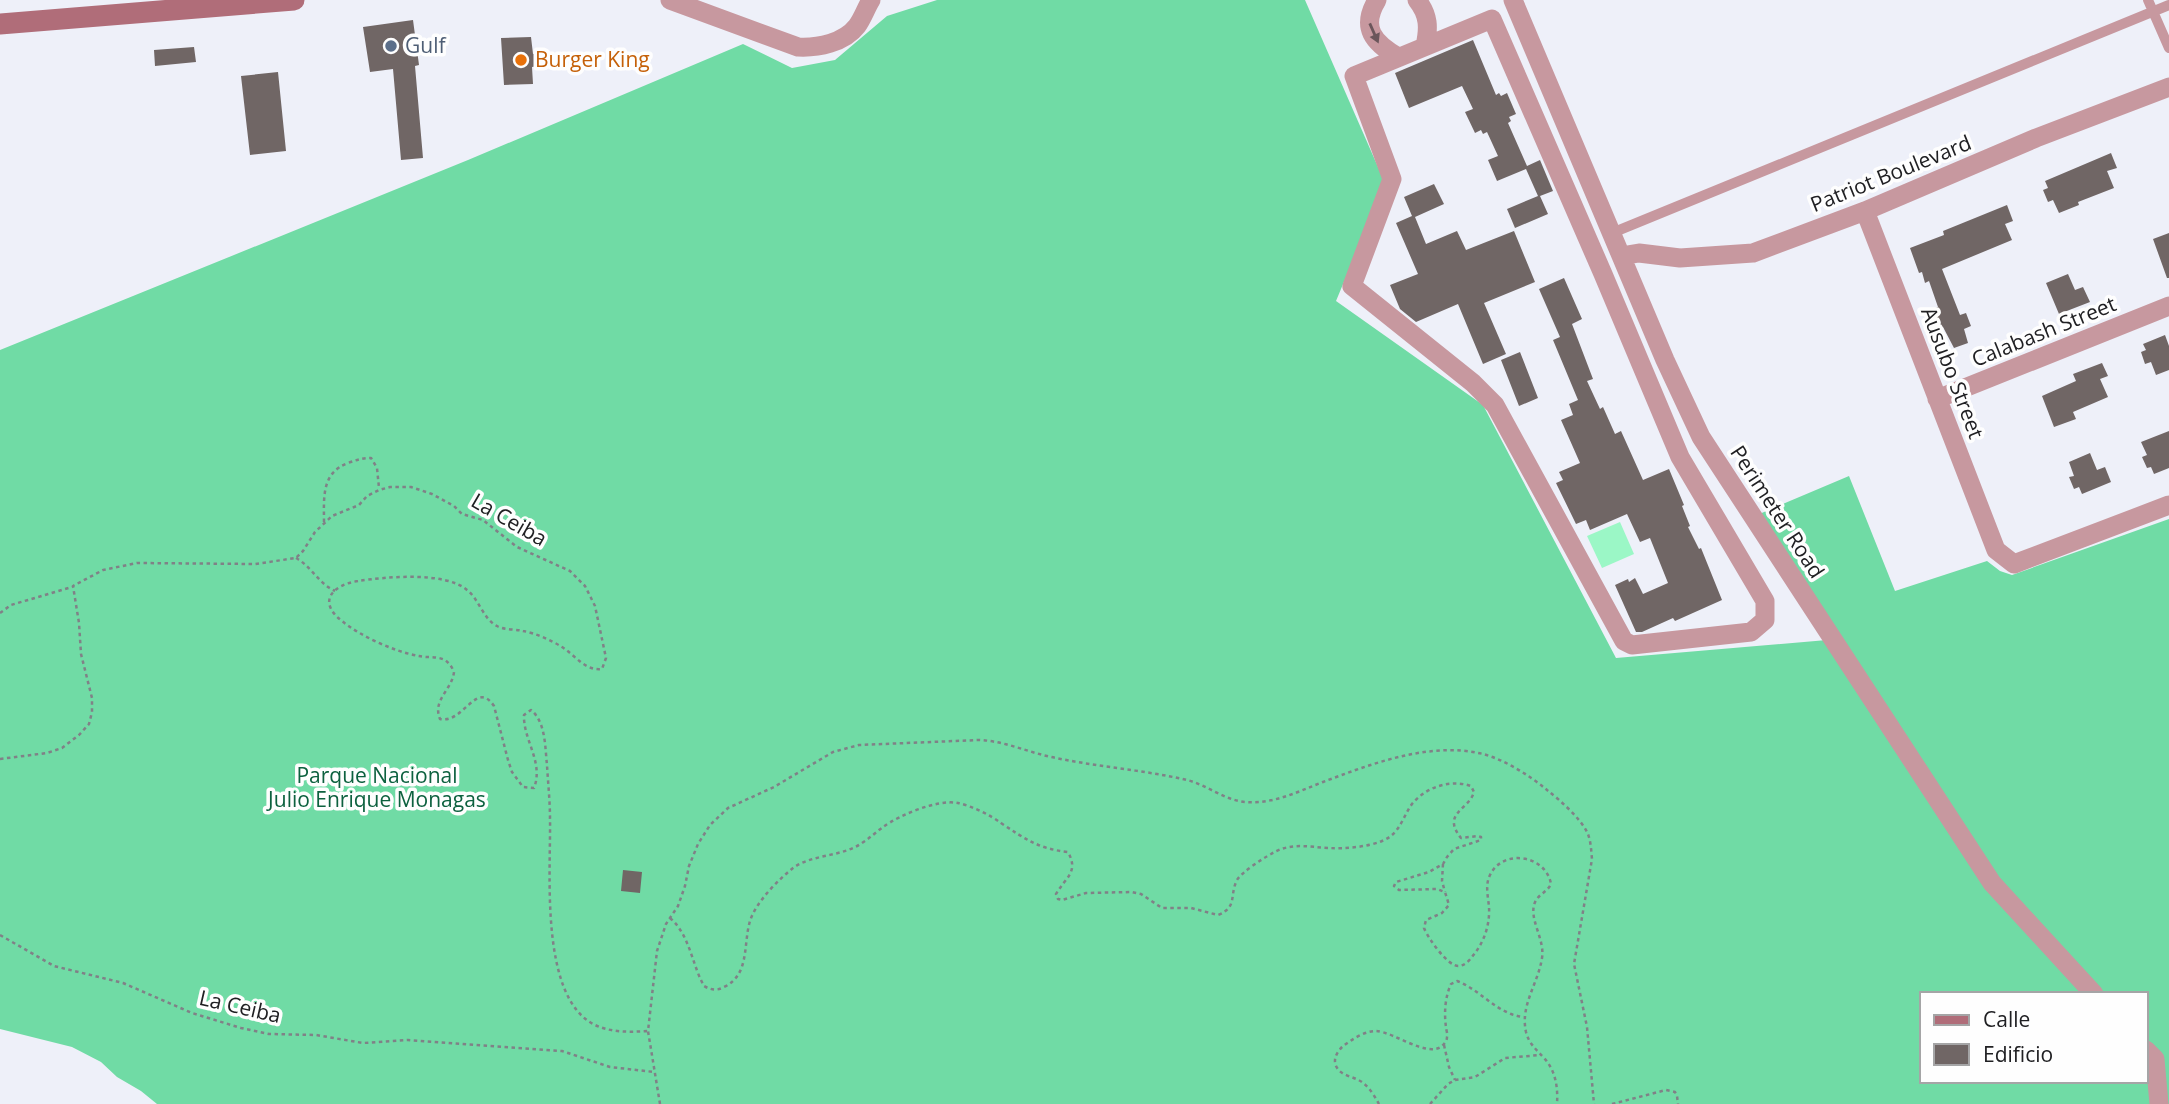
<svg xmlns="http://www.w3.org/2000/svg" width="2169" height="1104" viewBox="0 0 2169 1104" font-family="'Open Sans',sans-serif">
<rect width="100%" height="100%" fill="#eef0f9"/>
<path fill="#9bf7c6" d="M1620,522L1634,554L1602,568L1587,536Z"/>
<path fill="#70dba5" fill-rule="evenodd" d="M937,0H1305L1385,183L1336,301L1483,405L1616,658L1827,640L1757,515L1849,476L1895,591L1987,561L2000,571L2012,575L2169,519V1104H157L141,1091L117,1077L101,1062L72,1047L0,1029V350L468,160L743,44L792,68L835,60L887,16ZM1922,994H2146V1081H1922Z"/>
<path fill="#706665" d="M413,20L419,65L415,66L423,158L401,160L393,69L370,72L363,27Z
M531,37L533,54L540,53V66L532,67L533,84L504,85L501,38Z
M1473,40L1496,95L1499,93L1501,96L1507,93L1516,114L1509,117L1511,121L1508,123L1527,166L1540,160L1553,191L1540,196L1548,214L1515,228L1507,209L1538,196L1526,169L1497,181L1488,160L1498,156L1487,132L1483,134L1481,130L1475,133L1465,112L1473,109L1462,86L1409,108L1395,73Z
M194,47L196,62L155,66L154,50Z
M278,72L286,151L250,155L241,76Z
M2111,153L2117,168L2107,171L2114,188L2078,202L2079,205L2059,213L2053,200L2048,202L2043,190L2048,188L2045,181Z
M1434,184L1444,204L1415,217L1426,244L1457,231L1466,250L1514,231L1535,282L1484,303L1506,354L1483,364L1458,304L1416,322L1400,309L1390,285L1418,274L1396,223L1412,216L1404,197Z
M2007,205L2013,221L2005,224L2012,240L1942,269L1960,315L1966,313L1971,326L1964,329L1968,343L1954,348L1943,327L1941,328L1933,309L1938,307L1929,281L1925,283L1922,272L1919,273L1910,248L1944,235L1943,231Z
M2169,233V278H2167L2153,239Z
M2068,274L2075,290L2083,287L2090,302L2059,314L2046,283Z
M1564,278L1582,319L1572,324L1593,379L1587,381L1600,409L1603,407L1615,434L1621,431L1643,480L1669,469L1684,505L1682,506L1690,526L1688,527L1699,549L1701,548L1722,600L1675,621L1673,618L1642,632H1636L1615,585L1628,579L1629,582L1635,578L1643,594L1668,583L1650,538L1640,542L1627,514L1590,530L1586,520L1576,524L1556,483L1563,480L1559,472L1580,463L1561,420L1573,415L1569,404L1578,400L1553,340L1560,337L1539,289Z
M2165,335L2169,346V370L2156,375L2151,362L2145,364L2141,352L2146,350L2143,344Z
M1520,352L1538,398L1519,406L1501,360Z
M2102,363L2108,376L2100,379L2108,397L2073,412L2076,419L2054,427L2042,396L2076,381L2073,374Z
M2169,431V468L2154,474L2151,467L2147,468L2142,457L2147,455L2141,442Z
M2090,453L2097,470L2105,467L2111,482L2082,494L2079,487L2074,489L2069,477L2074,476L2069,462Z
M623,870L642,872L640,893L621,891Z"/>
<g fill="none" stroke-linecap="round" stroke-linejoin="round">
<path stroke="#808187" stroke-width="2.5" stroke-dasharray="3.5 3.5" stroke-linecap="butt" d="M324,522C324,498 321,473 348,463C356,460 363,458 371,458L377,468L379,488
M296,558C312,567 318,583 335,591
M0,613L11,605L72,587
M0,759L47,753L62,748L79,735L89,724L92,712V698L81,654L79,623L73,586L103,570L137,563L255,564L296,558L303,551L315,532L332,516L359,505L367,496L379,490L390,487H411L432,494L454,506L462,514L483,520L517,547L570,571L585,586L595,606L606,658L602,669C585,671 576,656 562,647C551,640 535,633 523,631C515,629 504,630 497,626C483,619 479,599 467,590C445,571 385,577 358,581C332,585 317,602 342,621C360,636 395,652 419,656C427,658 437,656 445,660C449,663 452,667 454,672C452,690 432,700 440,719C464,724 476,679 494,706L508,760L512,772L523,787L534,788C544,762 523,740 524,715L531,710C546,722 545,748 547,765C548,783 550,801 550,819C551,871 539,998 595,1025C612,1033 630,1032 648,1031
M1443,864L1442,881L1445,892
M670,918C690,935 692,965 704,986C711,990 717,991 724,987C750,975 743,944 750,921C756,902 778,880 793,868C812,854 842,857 862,843C870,838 876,832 883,827C900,815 937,799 958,803C972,806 990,815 1001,823C1025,839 1039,849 1068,852C1079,872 1066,877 1056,894L1058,899L1062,900L1086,893L1132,892L1141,894L1162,908H1191L1218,915C1238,907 1229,896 1237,880C1242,872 1262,859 1271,854C1290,842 1308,847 1329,848C1345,849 1367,847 1382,841C1400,834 1402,818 1412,804C1426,787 1450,779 1471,786L1474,792C1469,810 1441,813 1461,838L1478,836L1481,837V840L1454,849L1447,857L1443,864L1429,872L1396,882L1394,886L1399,890L1437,889L1445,892L1449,905L1442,913L1426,920L1424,928C1428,938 1448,967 1459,966C1467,965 1471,958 1475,953C1485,940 1490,923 1489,907C1488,896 1485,885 1490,875C1503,848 1546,855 1551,884C1547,893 1537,894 1534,905C1530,921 1545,940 1542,958C1538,984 1520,1005 1526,1032C1529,1044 1536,1049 1544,1058C1556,1071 1558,1088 1557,1104
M0,935L54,966L123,983L192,1013L241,1028L269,1034L316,1035L363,1043L408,1040L562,1051L610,1067L654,1072
M1444,1045L1449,1067L1455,1080
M660,1104L648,1031L657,951L666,924L678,906L685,886L689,866L698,844L710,825L728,808L774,787L833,752L859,745L979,740C1006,741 1029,753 1056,758C1099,767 1144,770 1187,780C1207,785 1226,801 1246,802C1274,804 1297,792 1323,782C1371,764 1430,741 1483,754C1505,760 1529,775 1547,790C1560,800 1580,818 1587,832C1591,840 1591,850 1592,859L1574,964L1587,1027L1594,1104
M1379,1104C1375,1097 1370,1088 1363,1083C1355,1076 1341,1077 1336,1066C1333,1059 1337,1052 1342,1047C1351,1040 1364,1031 1376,1031C1394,1032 1427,1058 1442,1046C1444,1044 1447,1041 1447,1037C1448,1034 1446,1030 1446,1027C1444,1013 1445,997 1451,984L1457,981C1481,990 1498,1015 1524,1017
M1430,1104L1448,1084L1455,1080L1475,1077L1505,1058L1540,1055
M1612,1104L1666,1090L1675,1092L1677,1096L1678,1104"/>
<path stroke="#c7989f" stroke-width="10" d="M2148,0L2169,48
M1612,233L2169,5"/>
<path stroke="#c7989f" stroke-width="19" d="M670,0L798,47C818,48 844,43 857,26C863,18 866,8 871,0
M1377,0C1360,28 1374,43 1398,57
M1417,0C1429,15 1429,28 1425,46
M1513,0L1665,360L1701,437L1992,883L2094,994
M1492,19L1603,274L1680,457L1765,601V620L1751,632L1632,645L1624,641L1495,405L1473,383L1352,286L1392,179L1354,76Z
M1865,211L1996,550L2014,564L2169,505
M1621,256L1639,253L1680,258L1753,253L1865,211L2036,138L2169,87
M1937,399L2169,306
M2146,1050L2155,1059L2159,1104"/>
<path stroke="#b06d79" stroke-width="21" d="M0,24L294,0"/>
</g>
<defs><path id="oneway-solid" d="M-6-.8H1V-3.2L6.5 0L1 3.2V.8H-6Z" transform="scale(1.75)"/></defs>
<use fill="#6b565b" href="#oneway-solid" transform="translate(1374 33) rotate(66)"/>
<circle fill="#5c6f8a" stroke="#fefefe" stroke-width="2.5" cx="391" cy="46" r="7"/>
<circle fill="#e8710a" stroke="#fefefe" stroke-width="2.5" cx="521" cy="60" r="7"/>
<g text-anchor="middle" stroke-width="7" stroke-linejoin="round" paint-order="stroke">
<g font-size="21" fill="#4e5e75" stroke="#fefefe" text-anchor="start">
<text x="405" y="53">Gulf</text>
</g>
<g font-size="21" fill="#c56008" stroke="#fefefe" text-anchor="start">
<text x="535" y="67">Burger King</text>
</g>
<g font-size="21" fill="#202023" stroke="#fefefe">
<text transform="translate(1891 174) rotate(-22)" y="7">Patriot Boulevard</text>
<text transform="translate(2044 332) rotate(-22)" y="7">Calabash Street</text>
<text transform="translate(1952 373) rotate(69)" y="7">Ausubo Street</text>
<text transform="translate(1777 512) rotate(57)" y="7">Perimeter Road</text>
<text transform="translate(509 520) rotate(30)" y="7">La Ceiba</text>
<text transform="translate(240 1007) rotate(13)" y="7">La Ceiba</text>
</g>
<g font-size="21" fill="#0d613f" stroke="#fefefe">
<text x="377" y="783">Parque Nacional<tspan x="377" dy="24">Julio Enrique Monagas</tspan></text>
</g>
</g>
<rect x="1920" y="992" width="228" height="91" fill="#fefefe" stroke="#a5a5a6" stroke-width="2"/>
<rect x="1934" y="1015" width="35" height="10" fill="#b06d79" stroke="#a5a5a6" stroke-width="2"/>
<text x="1983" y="1027" font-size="21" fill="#202023">Calle</text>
<rect x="1934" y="1044" width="35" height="21" fill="#706665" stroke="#a5a5a6" stroke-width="2"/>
<text x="1983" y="1062" font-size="21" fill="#202023">Edificio</text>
</svg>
